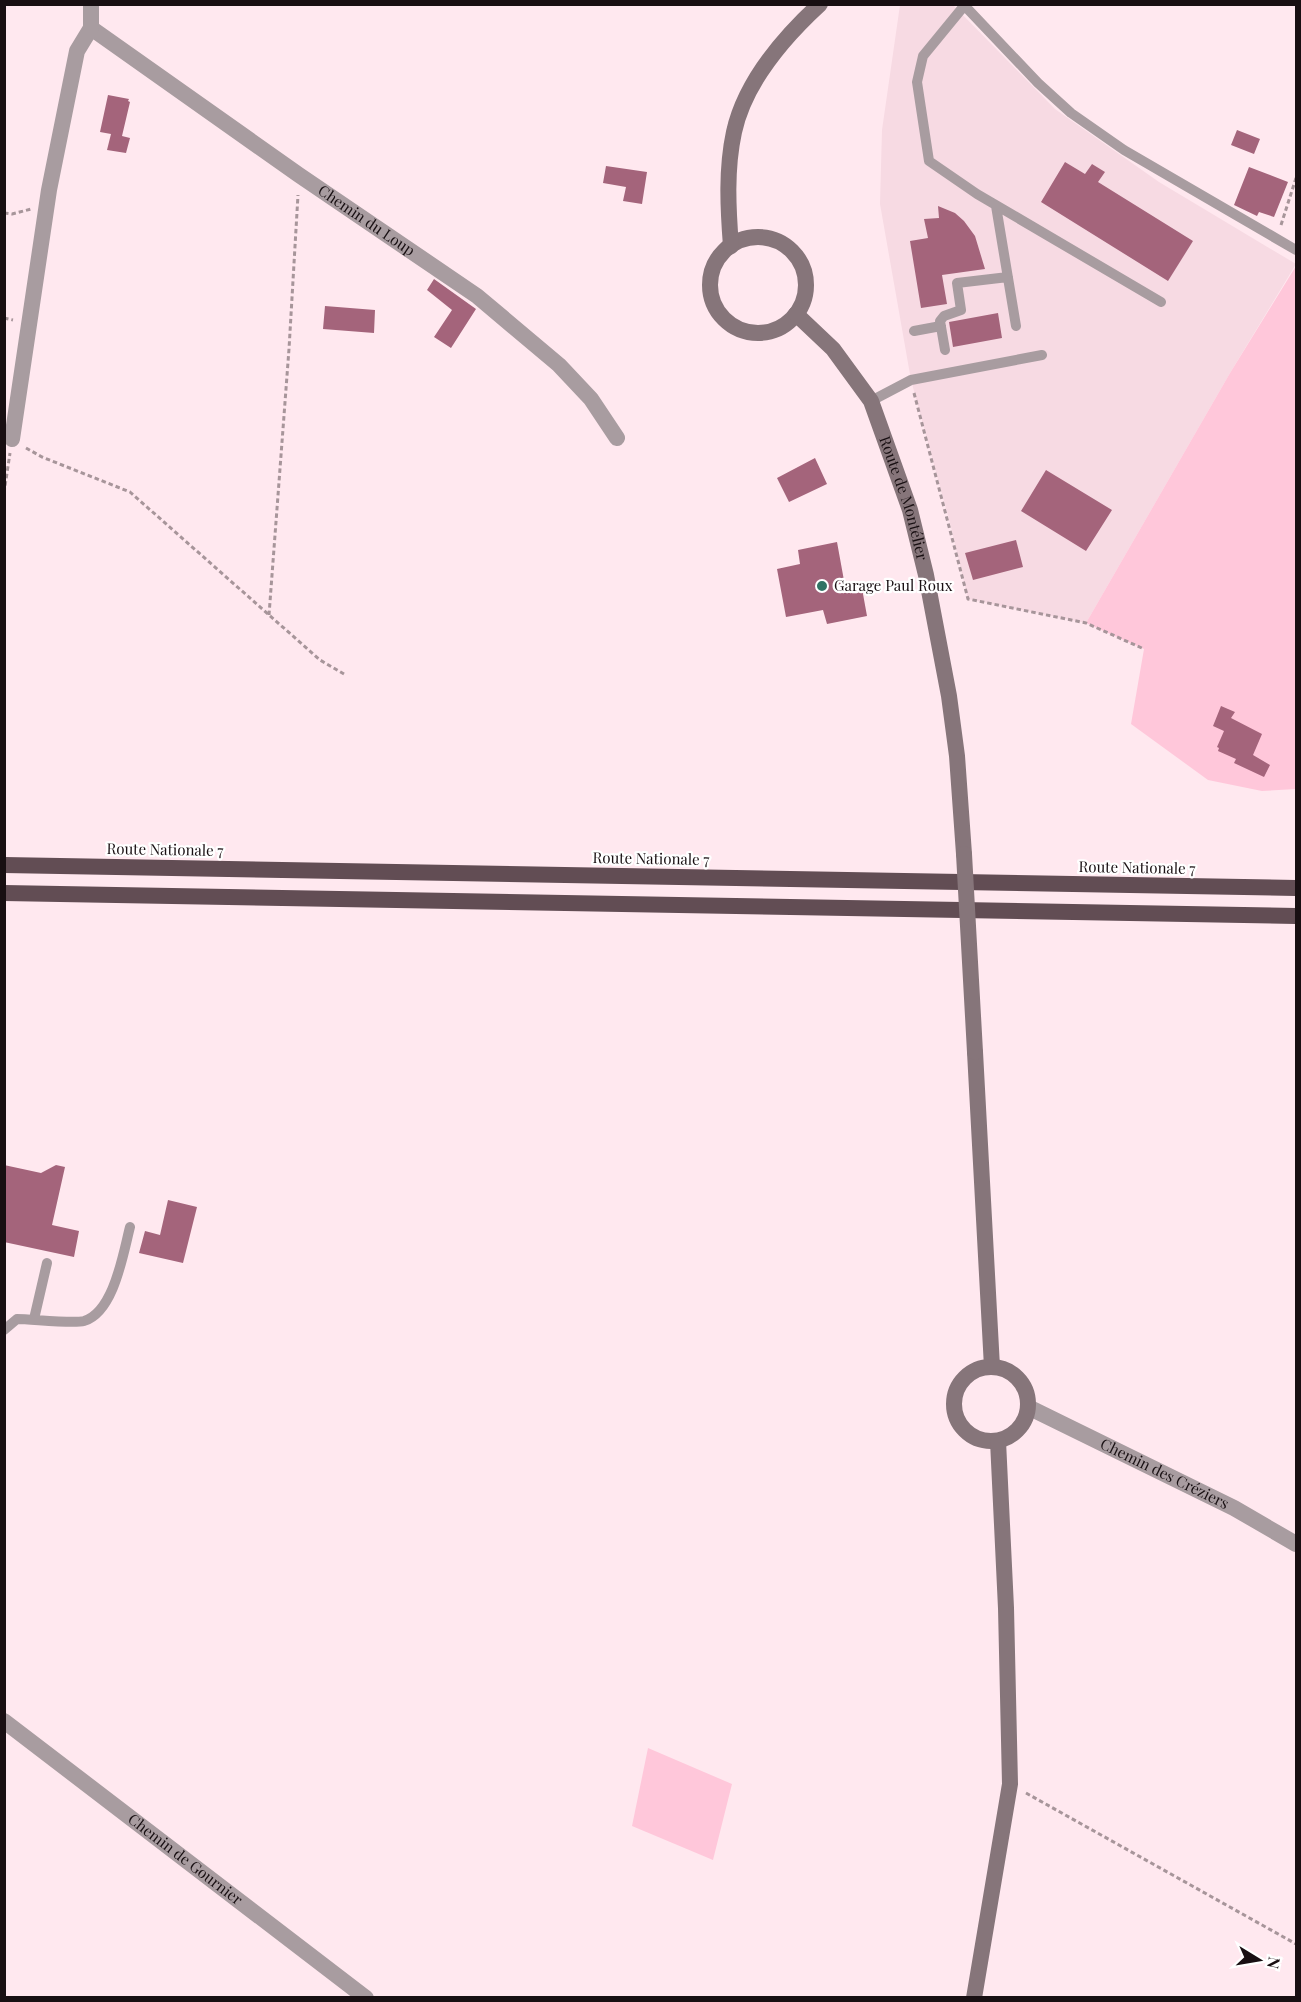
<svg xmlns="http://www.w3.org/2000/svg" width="1301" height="2002" viewBox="0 0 1301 2002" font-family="'Playfair Display',serif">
<rect width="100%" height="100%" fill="#ffe8ef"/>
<path fill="#f7dae3" d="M900,5H953L1055,109L1159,182L1296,264L1230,373L1086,623L968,599L951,527L911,380L880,204L882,130Z"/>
<path fill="#ffc7da" d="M1296,266V789L1262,791L1208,780L1131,724L1144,649L1086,623L1230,373Z
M648,1748L732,1784L713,1860L632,1826Z"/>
<path fill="#a4647b" d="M108,95L129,99L128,101L130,102L122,136L130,138L126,153L107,150L111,134L100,132Z
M1237,130L1260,139L1254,154L1231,145Z
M1065,162L1085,174L1092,164L1105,172L1098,182L1193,241L1168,281L1041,202Z
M606,166L647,172L642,204L623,201L626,187L603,183Z
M1249,167L1288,182L1274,217L1259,212L1257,216L1234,205Z
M938,206L955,213L964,221L975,236L985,269L942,275L947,304L921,308L910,241L928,238L924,219L939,218Z
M434,279L476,309L451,348L434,337L452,310L427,290Z
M325,306L375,310L374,333L323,329Z
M998,313L1002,338L953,347L949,322Z
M815,458L827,484L789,502L777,478Z
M1046,470L1112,510L1086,551L1021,511Z
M1016,540L1023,567L973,580L965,553Z
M837,542L845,586L861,583L867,616L827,624L823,610L786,617L777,569L800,564L798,550Z
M1221,706L1235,712L1231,718L1262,734L1253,755L1270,765L1264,777L1234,763L1236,759L1218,751L1219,748L1217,747L1224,731L1213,726Z
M4,1165L41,1173L56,1165L65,1167L52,1225L79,1231L74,1257L4,1242Z
M168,1200L197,1207L183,1263L139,1253L145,1231L160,1235Z"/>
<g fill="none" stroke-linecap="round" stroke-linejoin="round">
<path stroke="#a7959a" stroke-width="3" stroke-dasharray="4.5 3" stroke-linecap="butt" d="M4,213L12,214L31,209
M1281,225L1296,178
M4,318L13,320
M914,393L968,599L1086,623L1144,649
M26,448L42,457L130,492L320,660L344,674
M4,493L10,453
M269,615L289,349L298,195
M1026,1793L1296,1944"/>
<path stroke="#a89ca0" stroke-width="10" d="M963,4L1038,83L1071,113L1124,150L1296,250
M964,6L923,56L917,82L929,161L977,194L1161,302
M996,206L1016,326
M914,331L941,326
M945,350L940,321L944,316L961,310L957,283L1008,277
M871,401L911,380L1042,355
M34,1319L47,1263
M4,1330L17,1319C31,1319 73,1324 84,1321C114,1312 123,1254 130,1227"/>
<g stroke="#a89ca0" stroke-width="16">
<path id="s1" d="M91,28L299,175L477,296L559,365L591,399L617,438"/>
<path d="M12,439L49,190L77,51L91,28V4"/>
<path id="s2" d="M1028,1407L1234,1508L1296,1544"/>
<path id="s3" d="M4,1721L366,1998"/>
</g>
<g stroke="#86757a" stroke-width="16">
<circle cx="758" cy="285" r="48"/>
<path d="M731,246C728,208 726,169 734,132C745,82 783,38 820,4"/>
<path id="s4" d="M796,314L833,349L871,401L910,510L926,575L949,696L957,756L964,854"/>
<path d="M975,1052L992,1367"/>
<circle cx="991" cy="1404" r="37"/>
<path d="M974,1998L1010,1784L1006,1608L998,1441"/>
</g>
<path stroke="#624d54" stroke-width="16" d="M4,865L1296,888
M4,893L1296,916"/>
<path stroke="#86757a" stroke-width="16" d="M964,854L975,1052"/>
</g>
<circle fill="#307364" stroke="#fff" stroke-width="2" cx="822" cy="586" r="6"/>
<g text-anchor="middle" stroke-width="4.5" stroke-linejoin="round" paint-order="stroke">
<g font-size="15" fill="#180f12" stroke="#fff">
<text dy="5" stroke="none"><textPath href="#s1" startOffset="336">Chemin du Loup</textPath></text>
<text dy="5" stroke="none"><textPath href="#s4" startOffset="218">Route de Montélier</textPath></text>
<text transform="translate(165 850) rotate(1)" y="5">Route Nationale 7</text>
<text transform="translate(651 859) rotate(1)" y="5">Route Nationale 7</text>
<text transform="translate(1137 868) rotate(1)" y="5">Route Nationale 7</text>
<text dy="5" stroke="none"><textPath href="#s2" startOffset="152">Chemin des Créziers</textPath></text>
<text dy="5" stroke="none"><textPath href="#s3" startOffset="228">Chemin de Gournier</textPath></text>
</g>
<g font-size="15" fill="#180f12" stroke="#fff" text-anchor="start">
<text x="834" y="591">Garage Paul Roux</text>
</g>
</g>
<rect width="1301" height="2002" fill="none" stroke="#180f12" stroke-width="12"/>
<g transform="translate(1259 1960) rotate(101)" stroke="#ffffff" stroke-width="4.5" paint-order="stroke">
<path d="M0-4.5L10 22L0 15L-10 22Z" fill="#180f12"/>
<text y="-9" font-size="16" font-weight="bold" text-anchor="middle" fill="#180f12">N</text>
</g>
</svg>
